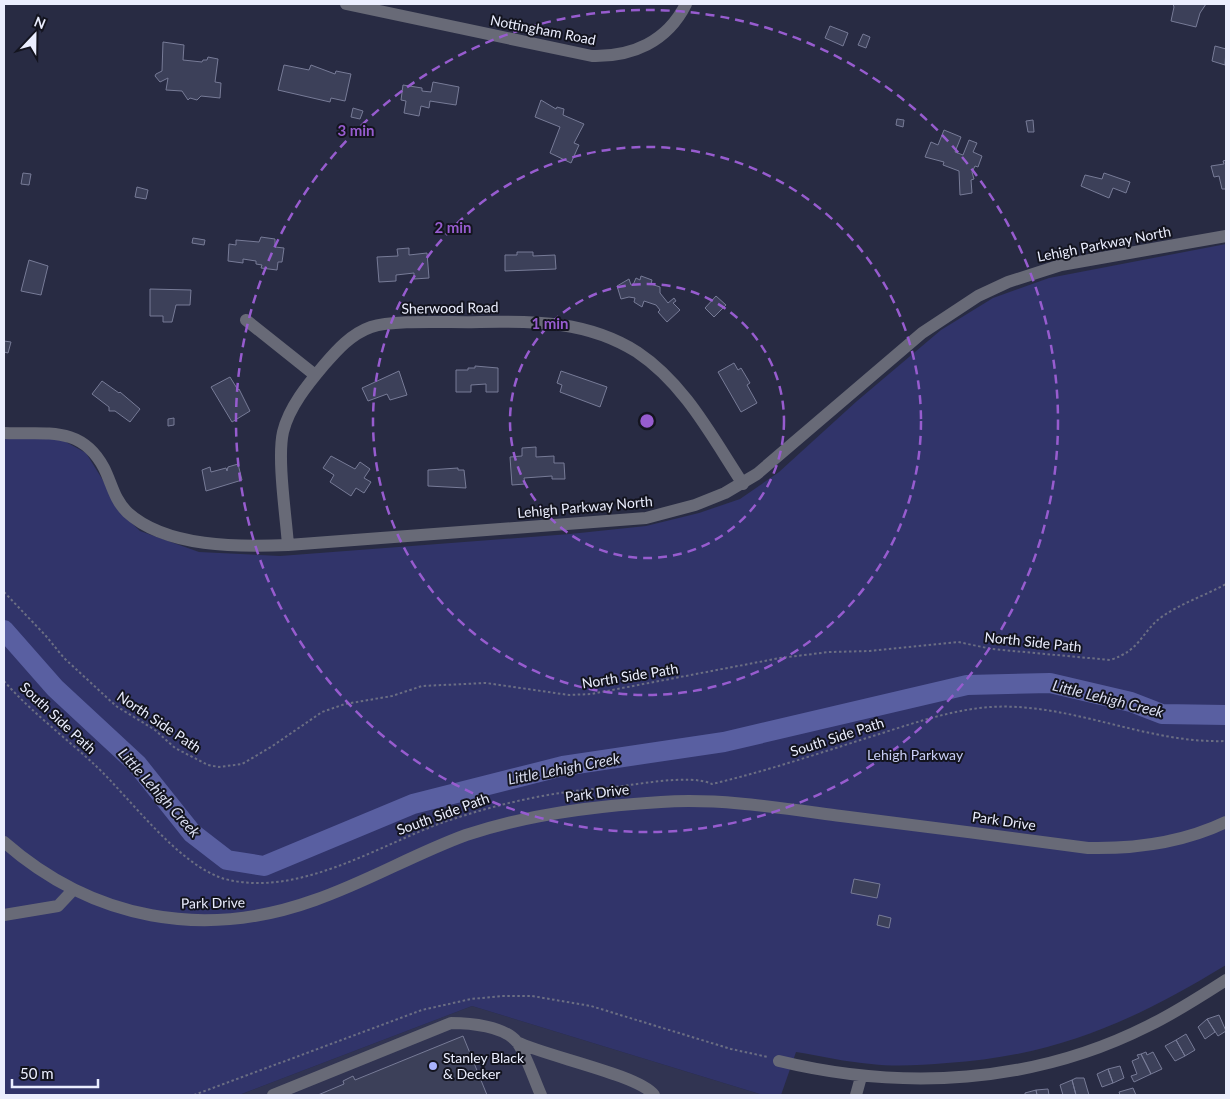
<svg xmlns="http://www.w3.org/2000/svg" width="1230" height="1099" viewBox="0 0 1230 1099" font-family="Lato,sans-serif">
<rect width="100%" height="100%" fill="#282b43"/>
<path fill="#313452" d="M472,1006L763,1095H239Z"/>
<path fill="#31346a" d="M1226,244V965C1134,1021 1056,1056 947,1063C922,1065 896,1067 871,1064C846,1062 821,1056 796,1052L781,1095H763L472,1006L239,1095H4V437H57L86,453L104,482L117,509L140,531L199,552L280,556L570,534L646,526L699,513L740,499L779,472L857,401L941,330L993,298L1049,278Z"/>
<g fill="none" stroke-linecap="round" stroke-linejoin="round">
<path stroke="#595fa1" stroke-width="20" d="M4,630L55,688L137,764L192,833L227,860L264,866L413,804L563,766L724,742L967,685L1050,683L1131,702L1162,714L1226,715"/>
</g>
<path fill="#3c4059" stroke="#777b97" d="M1173,4H1206L1200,13L1196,27L1171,21L1174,7Z
M830,26L848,33L843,46L825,38Z
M863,34L870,37L866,48L858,45Z
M163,42L184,45L183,60L202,62L203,60H207L208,57L218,59L215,82L221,83L220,98L201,96L197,100L190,98L188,100L182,91L166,90L168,78L160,82L155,76L156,74L162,71Z
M1215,46L1226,49L1225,65L1212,61Z
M284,65L309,70L311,65L335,74L336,71L351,74L345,101L331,98L330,102L278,90Z
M433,82L459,87L456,105L430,101L429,108L421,106L419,116L404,113L406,101L401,100L403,85L422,88V91L431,92Z
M541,100L556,109L557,107L564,109L563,115L584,124L574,143L579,145L571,163L550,153L560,127L535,117Z
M353,108L363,111L360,119L351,117Z
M897,119L904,120L903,127L896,125Z
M1033,120L1034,132H1028L1026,121Z
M944,130L961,137L955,152L963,155L969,140L977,143L973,152L982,156L978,167L975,166L972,172L974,179L971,180L972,193L960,195L959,171L943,165L944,162L925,157L931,142L938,145Z
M1226,160V189H1222L1219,176L1214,177L1211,166L1224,164L1223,161Z
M23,173L31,174L29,185L21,184Z
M1104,173L1130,182L1126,193L1113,188L1109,198L1081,186L1085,175L1102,179Z
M137,187L148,190L146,199L135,197Z
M261,237L275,239V247L284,248L282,262H278L277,270L261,268L262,265L256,264V261L243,259V263L228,261L229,244L236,245V240L259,242Z
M193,238L205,240L204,245L192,243Z
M409,248V255L427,253L429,278L414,279V273L396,275V281L379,282L377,257L398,256L397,249Z
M517,252H533V256L555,255L556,269L505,271V255H517Z
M29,260L48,266L41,295L21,291Z
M641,276L652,280L651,284L660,287V293L668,303L674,298L676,301L673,303L680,310L667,322L658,312L660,310L656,305L644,301L642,307L634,302L635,298L629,297L621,299L617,286L629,279L631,285H633L636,278L640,280Z
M150,289L191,290L190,305H176L172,322H163V316H150Z
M716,296L726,305L714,317L705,308Z
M4,341L11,342L8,353L4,352Z
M734,363L738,370L741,368L750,383L747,385L757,403L741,412L718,372Z
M475,366L498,368V392H486V384L471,385V392H456V370H468V368H475Z
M399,371L407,395L390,400L387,394L368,401L362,388Z
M561,371L607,387L600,407L560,392L562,385L557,383Z
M230,377L238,390L239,389L250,411L232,422L211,387Z
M102,381L119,393L120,392L140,409L130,422L115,411H109V407L92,394Z
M174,418V425L168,426V419Z
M536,447V457L554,456V463H564L565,479H552V476L524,478L525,484L512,485L510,457L522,456V448Z
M331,456L355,469L360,462L370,469L364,478L371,482L364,493L356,488L351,496L330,482L334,475L323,468Z
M238,464L242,480L206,491L202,470L210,467L211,472L226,468L227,471L228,467Z
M458,468V470H464L466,488L428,486V470Z
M854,879L880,884L877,898L851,893Z
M879,915L891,918L889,928L877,925Z
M1219,1015L1226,1031L1218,1036L1207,1019Z
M1207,1019L1215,1032L1205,1039L1198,1027Z
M1186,1034L1195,1050L1185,1056L1176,1040Z
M463,1036L487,1095H318L344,1084L343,1081L353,1076L355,1080Z
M1176,1040L1185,1056L1175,1061L1165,1046Z
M1146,1052L1147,1055L1153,1052L1162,1069L1151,1074L1141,1054Z
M1141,1054L1151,1074L1134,1082L1131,1076L1137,1074L1132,1061L1139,1058L1137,1055Z
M1120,1066L1124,1078L1113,1083L1108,1069Z
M1108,1069L1113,1083L1102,1087L1097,1074Z
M1076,1078H1084L1089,1095H1076L1072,1080Z
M1072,1080L1076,1095H1063L1060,1085Z
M1133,1088L1136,1095H1120L1119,1092Z
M1048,1089L1049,1095H1037L1036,1090Z
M1036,1090L1037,1095H1025V1093Z"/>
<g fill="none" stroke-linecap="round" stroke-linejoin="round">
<path stroke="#6b6e83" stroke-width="2" stroke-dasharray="2.5 2.5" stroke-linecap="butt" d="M4,592L46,636L64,658L116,706L155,730L175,748L208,765L219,767L242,764L271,747L322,712L345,704L392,696L422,686L486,683L569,695L591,694L780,658L829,652L870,651L958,642L992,649L1110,660C1142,650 1141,631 1163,616C1182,603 1206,595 1226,584
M4,681C29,710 67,739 96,766C130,798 179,866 225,879C298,898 377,846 444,822C497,804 549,792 605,788C632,786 689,773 712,784C767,771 820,753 873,736C911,724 950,710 990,707C1071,702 1146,744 1226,741
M194,1095L422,1010L471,999L502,996H532L591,1006L731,1049L768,1057"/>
<path stroke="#686a77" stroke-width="12" d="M346,4L592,56C632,57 667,42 686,4
M246,320L315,375
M4,433C44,435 81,424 104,468C112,484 114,499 127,512C166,548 240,547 288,545L646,518L695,505L725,493L757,474L922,333L978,296L1008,282L1061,265L1226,236
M288,545C286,516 277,459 283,432C289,407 308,384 324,365C337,350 351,334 371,327C395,319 452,323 480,322C536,321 588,321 637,352C685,384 712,437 743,484
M4,842C93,920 204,940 315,900C367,882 414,854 466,835C528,814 595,806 661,802C721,798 781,808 841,816C923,826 1006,837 1088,848C1136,849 1182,843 1226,822
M4,915L58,906L73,890
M517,1042C545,1056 639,1075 654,1095
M779,1061C903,1091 1033,1084 1148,1026C1175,1013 1201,996 1226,980
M273,1095L451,1023C470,1023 504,1026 517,1042C525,1052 535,1082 541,1095
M856,1095L861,1077"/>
</g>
<g fill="none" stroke="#975ccf" stroke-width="2.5" stroke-dasharray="9 6">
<circle cx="647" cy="421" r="137"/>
<circle cx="647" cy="421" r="274"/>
<circle cx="647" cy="421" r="411"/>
</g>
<circle fill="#a7b1fc" stroke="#13141f" stroke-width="2" cx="433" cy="1066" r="5"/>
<g text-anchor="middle" stroke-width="4" stroke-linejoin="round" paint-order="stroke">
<g font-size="14" fill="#ebeefe" stroke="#13141f">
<text transform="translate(543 30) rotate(11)" y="5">Nottingham Road</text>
<text transform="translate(1104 244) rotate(-11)" y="5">Lehigh Parkway North</text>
<text transform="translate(450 308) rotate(-1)" y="5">Sherwood Road</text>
<text transform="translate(585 507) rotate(-5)" y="5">Lehigh Parkway North</text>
<text transform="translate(1033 642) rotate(6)" y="5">North Side Path</text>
<text transform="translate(630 676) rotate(-9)" y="5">North Side Path</text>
<text transform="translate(58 718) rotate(43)" y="5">South Side Path</text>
<text transform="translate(159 722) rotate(34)" y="5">North Side Path</text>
<text transform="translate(837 737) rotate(-18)" y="5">South Side Path</text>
<text transform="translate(597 793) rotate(-7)" y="5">Park Drive</text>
<text transform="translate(443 814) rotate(-20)" y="5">South Side Path</text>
<text transform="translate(1004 821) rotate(8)" y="5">Park Drive</text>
<text transform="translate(213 903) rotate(-1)" y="5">Park Drive</text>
</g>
<g font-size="14" fill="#c8cef5" stroke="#13141f">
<text x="915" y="760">Lehigh Parkway</text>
</g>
<g font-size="14" fill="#ebeefe" stroke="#13141f" text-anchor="start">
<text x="443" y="1063">Stanley Black<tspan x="443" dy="16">&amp; Decker</tspan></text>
</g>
<g font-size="15" font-style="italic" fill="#d9ddf0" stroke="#13141f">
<text transform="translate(1108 699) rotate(14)" y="5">Little Lehigh Creek</text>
<text transform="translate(564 769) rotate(-11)" y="5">Little Lehigh Creek</text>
<text transform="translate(159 793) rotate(48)" y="5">Little Lehigh Creek</text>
</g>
</g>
<circle cx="647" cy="421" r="8" fill="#975ccf" stroke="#13141f" stroke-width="2.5"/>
<g font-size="15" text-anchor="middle" font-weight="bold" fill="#975ccf" stroke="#13141f" stroke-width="4" stroke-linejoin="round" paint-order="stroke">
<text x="356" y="136">3 min</text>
<text x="453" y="233">2 min</text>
<text x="550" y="329">1 min</text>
</g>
<rect width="1230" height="1099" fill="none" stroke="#ebeefe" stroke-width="10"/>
<g transform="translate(35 35) rotate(22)" stroke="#13141f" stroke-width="4" paint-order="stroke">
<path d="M0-4L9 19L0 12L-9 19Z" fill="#ebeefe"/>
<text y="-8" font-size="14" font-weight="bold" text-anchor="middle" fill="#ebeefe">N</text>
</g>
<path d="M12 1079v8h86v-8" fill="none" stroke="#ebeefe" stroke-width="2.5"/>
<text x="20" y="1079" font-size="15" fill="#ebeefe" stroke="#13141f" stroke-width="4" paint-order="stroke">50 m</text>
</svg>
